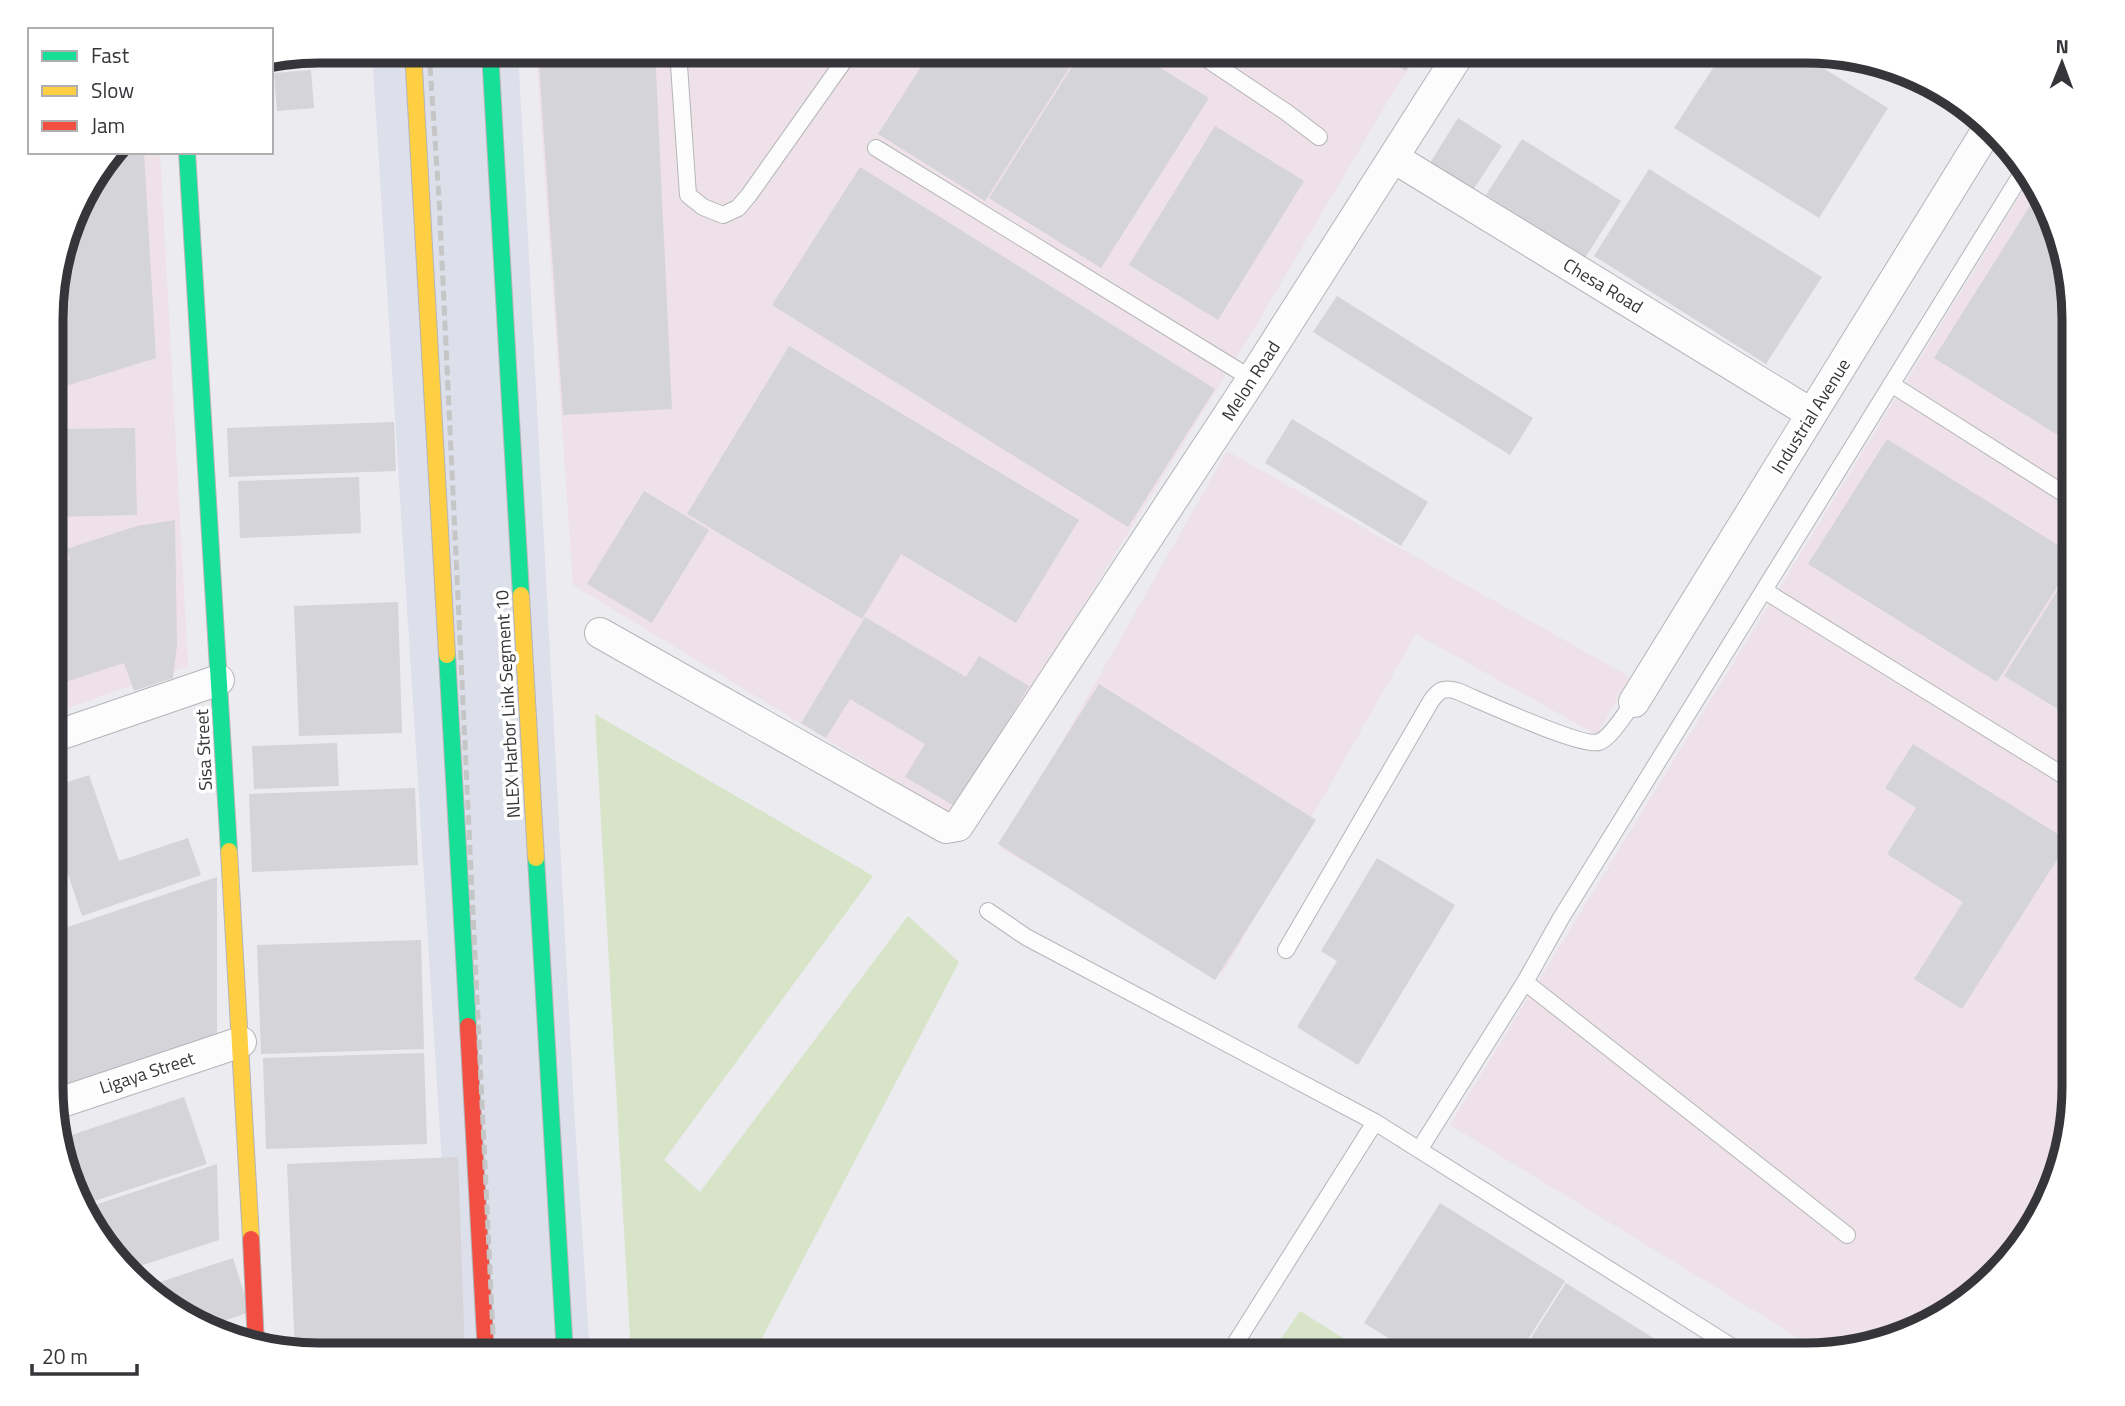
<svg xmlns="http://www.w3.org/2000/svg" width="2125" height="1406" viewBox="0 0 2125 1406" font-family="'Titillium Web',sans-serif">
<rect width="100%" height="100%" fill="#ebebf0"/>
<path fill="#dddfea" d="M372,51H518L574,1107L590,1355H454Z"/>
<path fill="#efe1e8" d="M536,51H1421L1389,99L1248,339L953,816L573,585Z
M115,152H160L188,666L53,713V284L79,200Z
M2031,178L2039,185L2074,302V1104L2060,1174L2029,1236L1940,1320L1825,1354L1450,1125Z
M1227,451L1630,677L1597,735L1416,634L1223,973L1001,849Z"/>
<path fill="#d7e4c8" d="M595,714L873,876L664,1160L700,1192L908,916L959,962L753,1355H631Z
M1300,1311L1370,1355H1270Z"/>
<path fill="#d5d4d8" d="M538,51H655L672,409L563,415Z
M931,51H1080L985,201L878,134Z
M1082,51H1133L1209,98L1101,268L989,198Z
M1373,51H1418L1406,71Z
M1724,51H1795L1888,108L1819,218L1674,128Z
M311,70L314,108L277,111L274,73Z
M1458,118L1502,146L1473,190L1430,163Z
M1215,126L1304,181L1218,320L1129,265Z
M1522,139L1621,201L1585,258L1486,195Z
M115,152H144L156,358L53,390V284L79,200Z
M860,167L1215,389L1128,527L772,305Z
M1649,169L1822,277L1766,364L1594,256Z
M2040,190L2074,302V445L1934,358Z
M1337,296L1533,418L1510,455L1313,332Z
M789,346L1079,520L1016,623L901,554L862,619L687,514Z
M1292,419L1428,502L1401,546L1265,463Z
M394,422L396,471L229,477L227,428Z
M135,428L137,515L53,517V429Z
M1887,439L2074,555V560L1997,682L1808,564Z
M359,477L361,533L240,538L238,481Z
M644,491L709,530L652,623L587,584Z
M175,520L177,645L173,678L134,691L124,663L53,686V566L70,560L66,549L137,526Z
M2074,564V719L2004,676Z
M398,602L402,733L299,736L294,606Z
M865,617L966,677L979,656L1029,686L956,807L905,777L925,744L850,699L826,738L801,723Z
M1099,684L1316,820L1215,980L998,844Z
M337,743L339,786L254,789L252,746Z
M1913,744L2069,841L1962,1009L1914,979L1963,902L1887,854L1916,808L1885,788Z
M89,775L119,861L188,838L201,875L82,916L53,830V787Z
M415,788L418,865L252,872L249,794Z
M1377,858L1455,905L1358,1065L1297,1027L1337,961L1321,951Z
M217,877V1040L53,1094V932Z
M421,940L424,1049L261,1054L257,945Z
M424,1053L427,1144L266,1149L263,1058Z
M184,1097L207,1164L85,1204L63,1138Z
M458,1157L465,1355H319L295,1351L287,1164Z
M217,1164L219,1240L131,1269L93,1228L86,1208Z
M1440,1203L1565,1281L1518,1355H1416L1364,1323Z
M233,1258L250,1312L205,1327L170,1310L148,1286Z
M1566,1283L1680,1355H1520Z"/>
<g fill="none" stroke-linecap="round" stroke-linejoin="round">
<defs>
<path id="lane" d="M678,51L688,195L703,207L723,215L738,208L749,195L851,51
M1195,51L1286,112L1319,137
M1211,61L1243,51
M876,148L1252,379
M1891,384L2074,500
M1765,591L2074,782
M988,911L1026,937L1375,1122L1745,1355
M1286,950L1431,701C1439,690 1443,687 1457,691C1479,700 1582,748 1599,742C1611,738 1626,712 1634,702
M1525,982L1847,1235
M1419,1150L1525,982L1561,918L2024,170
M1228,1355L1375,1122"/>
<path id="street" d="M1394,158L1812,414
M600,633L946,828L958,826L1252,379L1461,51
M1634,702L1987,130
M53,737L219,680
M53,1105L241,1042"/>
<path id="fast" d="M490,51L521,595
M187,152L229,851
M447,655L468,1026
M536,858L565,1355"/>
<path id="slow" d="M413,51L447,655
M521,595L536,858
M229,851L251,1239"/>
<path id="jam" d="M468,1026L486,1355
M251,1239L256,1345"/>
</defs>
<use href="#lane" stroke="#b4b5b8" stroke-width="18"/>
<use href="#street" stroke="#b4b5b8" stroke-width="32"/>
<use href="#fast" stroke="#b4b5b8" stroke-width="18"/>
<use href="#slow" stroke="#b4b5b8" stroke-width="18"/>
<use href="#jam" stroke="#b4b5b8" stroke-width="18"/>
<use href="#lane" stroke="#fcfcfd" stroke-width="16"/>
<use href="#street" stroke="#fcfcfd" stroke-width="30"/>
<use href="#fast" stroke="#16e098" stroke-width="16"/>
<use href="#slow" stroke="#ffcf43" stroke-width="16"/>
<use href="#jam" stroke="#f24e42" stroke-width="16"/>
<path stroke="#c6c6c7" stroke-width="5" stroke-dasharray="10 5" stroke-linecap="butt" d="M429,51L439,198L494,1355"/>
</g>
<g text-anchor="middle" stroke-width="7" stroke-linejoin="round" paint-order="stroke">
<g font-size="18" fill="#36363a" stroke="#fff">
<text transform="translate(1603 286) rotate(31)" y="6">Chesa Road</text>
<text transform="translate(1251 381) rotate(-57)" y="6">Melon Road</text>
<text transform="translate(1811 416) rotate(-58)" y="6">Industrial Avenue</text>
<text transform="translate(508 704) rotate(-93)" y="6">NLEX Harbor Link Segment 10</text>
<text transform="translate(204 750) rotate(-93)" y="6">Sisa Street</text>
<text transform="translate(147 1073) rotate(-18)" y="6">Ligaya Street</text>
</g>
</g>
<path d="M0 0H2125V1406H0ZM319 63H1806A256 256 0 0 1 2062 319V1087A256 256 0 0 1 1806 1343H319A256 256 0 0 1 63 1087V319A256 256 0 0 1 319 63Z" fill="#fff" fill-rule="evenodd"/>
<path fill="none" stroke="#36363a" stroke-width="9" d="M319 63H1806A256 256 0 0 1 2062 319V1087A256 256 0 0 1 1806 1343H319A256 256 0 0 1 63 1087V319A256 256 0 0 1 319 63Z"/>
<rect x="28" y="28" width="245" height="126" fill="#ffffff" stroke="#afafb0" stroke-width="2"/>
<rect x="42" y="51" width="35" height="10" fill="#16e098" stroke="#afafb0" stroke-width="2"/>
<text x="91" y="63" font-size="21" fill="#36363a">Fast</text>
<rect x="42" y="86" width="35" height="10" fill="#ffcf43" stroke="#afafb0" stroke-width="2"/>
<text x="91" y="98" font-size="21" fill="#36363a">Slow</text>
<rect x="42" y="121" width="35" height="10" fill="#f24e42" stroke="#afafb0" stroke-width="2"/>
<text x="91" y="133" font-size="21" fill="#36363a">Jam</text>
<g transform="translate(2062 63) rotate(1)" stroke="#ffffff" stroke-width="5" paint-order="stroke">
<path d="M0-5L12 26L0 18L-12 26Z" fill="#36363a"/>
<text y="-10" font-size="19" font-weight="bold" text-anchor="middle" fill="#36363a">N</text>
</g>
<path d="M32 1364v10h105v-10" fill="none" stroke="#36363a" stroke-width="3.5"/>
<text x="42" y="1364" font-size="21" fill="#36363a" stroke="#ffffff" stroke-width="5" paint-order="stroke">20 m</text>
</svg>
